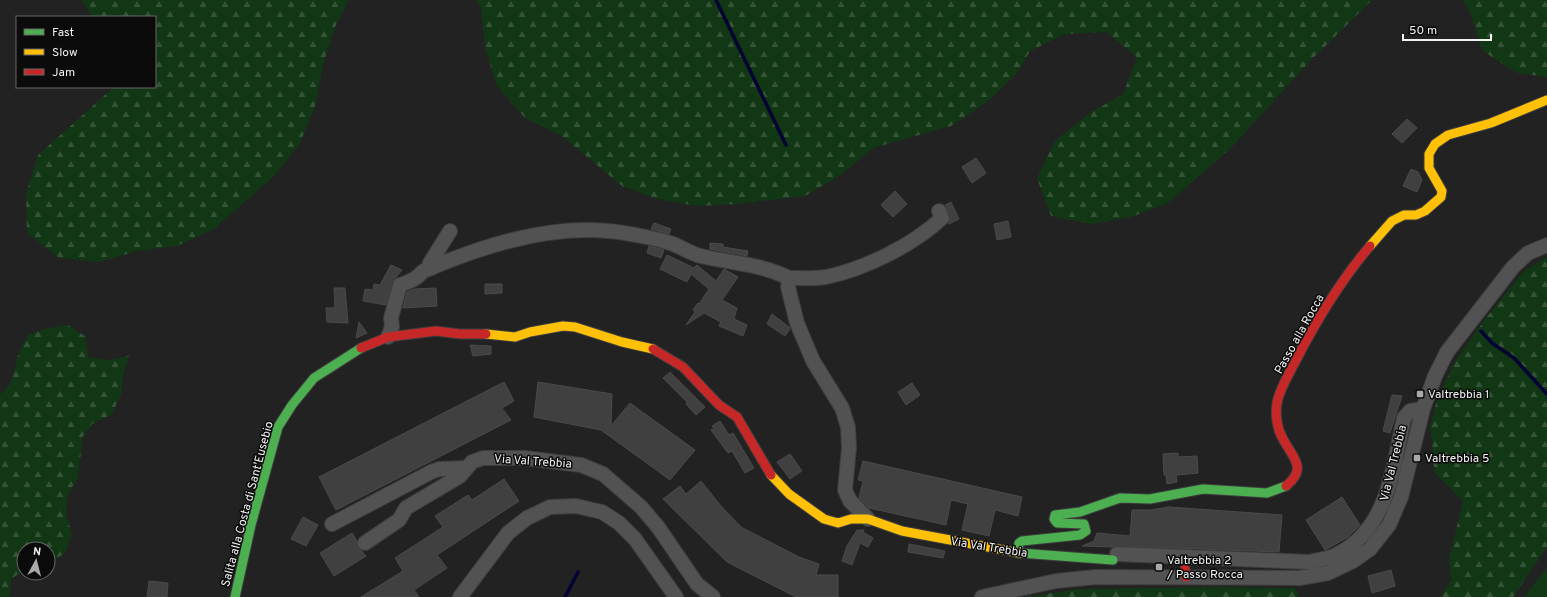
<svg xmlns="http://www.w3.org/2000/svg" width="1547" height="597" viewBox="0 0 1547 597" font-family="Overpass,sans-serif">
<defs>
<pattern id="forest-firs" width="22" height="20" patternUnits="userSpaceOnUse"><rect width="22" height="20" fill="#123714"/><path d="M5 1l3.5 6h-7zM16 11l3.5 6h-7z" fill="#355437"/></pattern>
</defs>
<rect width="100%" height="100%" fill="#222"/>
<path fill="#123714" d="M1547,567V597H1524Z"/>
<path fill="url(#forest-firs)" d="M81,0H349L335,27L323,65L315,106L300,143L274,176L214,229L177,246L137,251L99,262L59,258L27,233L26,194L38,155L114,87H155V17H93Z
M476,0H1372L1311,60L1230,149L1168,203L1131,217L1092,224L1051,216L1037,178L1055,141L1087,115L1123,94L1137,57L1106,32L1065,34L1030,51L1017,73L988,101L951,126L873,148L841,175L805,196L736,204L697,206L658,199L622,186L562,136L525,118L497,86L485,47L481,8Z
M1463,0H1547V77L1517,73L1483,51L1470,13Z
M1547,257V547L1513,597H1441L1451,580L1449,559L1463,501L1434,472L1433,450L1430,427L1438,396L1456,360L1486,318L1524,271Z
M68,325L86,337L88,357L108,360L129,356L123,375L121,395L111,415L92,424L83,436L78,477L68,494L66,514L72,535L65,553L48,564V549H24V570L11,579L10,597H0V394C13,388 15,367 18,355C20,348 25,341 28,335L48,328Z
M1218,587L1295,588L1299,597H1026L1079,589Z"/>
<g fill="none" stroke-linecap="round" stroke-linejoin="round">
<path stroke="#030334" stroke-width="3.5" d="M716,0L786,145
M1481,331L1492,343L1514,358L1547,394
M565,597L578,572"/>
</g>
<path fill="#404040" stroke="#4a4a4a" d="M1407,119L1417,128L1402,143L1392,134Z
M976,158L986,173L972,183L962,167Z
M1411,169L1418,172L1422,180L1417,192L1403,186Z
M895,191L907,204L893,217L881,205Z
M951,202L959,219L949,224L950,215L945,205Z
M1008,221L1011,237L997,240L994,224Z
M654,223L671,229L669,234L651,229Z
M710,243L723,244V247L748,251L747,256L710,249Z
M649,246L664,250L661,258L647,253Z
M667,255L694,268L697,265L716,281L724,269L738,277L722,300L737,308L734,319L747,325L743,336L719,326L721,322L704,313L686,325L695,312L693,310L698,303L699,304L709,289L691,274L687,282L660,269Z
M391,265L402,270L392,282L386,305L363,301L365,289L373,290L374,284L380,285Z
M485,284H502V293L485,294Z
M334,288H345L348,323L327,322L326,308H335Z
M436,288L437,306L403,308L407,292L414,289Z
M772,314L789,327L790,329L785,336L767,324Z
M359,322L367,333L356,338Z
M470,345L491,346V354L473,356Z
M670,372L705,407L696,415L686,404L687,402L663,378Z
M504,382L514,401L502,408L511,420L336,510L319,477Z
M538,382L612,394L611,426L630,403L695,450L670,480L601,430L534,417Z
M912,383L920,395L906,405L898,392Z
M1392,395L1402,396L1390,433L1383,431Z
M720,421L729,435L733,433L754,468L745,473L732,451L728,453L711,430L714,428L712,426Z
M1178,453V457L1197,456L1198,473L1176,475L1177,482L1167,484L1166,475H1164L1163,454Z
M790,454L802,471L790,479L777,462Z
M863,461L1022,497L1018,516L995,510L989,536L962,530L968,504L951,500L946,525L869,508L859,498L863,481L858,480Z
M504,479L519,501L437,555L447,568L414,590L419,597H361L403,571L395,558L443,527L435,516L468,495L472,500Z
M701,481L721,506L741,527L799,557L819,564L816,575H838V597H796L727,562L663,499L680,486L686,494Z
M1342,497L1360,525L1348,537L1325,550L1306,520Z
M1169,507L1282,515L1279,552L1117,546L1112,547L1082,546L1094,541L1097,533L1130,536L1132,510H1150Z
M303,517L318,525L306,546L291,539Z
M857,530H864L863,532L873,538L868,547L860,543L852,565L842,561L847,546Z
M352,533L357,541L358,547L366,556L334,576L320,553Z
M909,544L945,551L943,558L908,552Z
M1391,570L1395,586L1372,593L1368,576Z
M149,581L168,583L167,597H147Z"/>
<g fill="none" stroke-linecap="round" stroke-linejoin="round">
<defs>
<path id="street" d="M432,268L429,267L430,263L450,231
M789,278C801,278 814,279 826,277C865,269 913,245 942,218L939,211
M388,337L392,327L391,318L400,285C406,283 412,281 417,277C420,275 422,271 426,270C482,246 547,225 608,231C623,232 660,239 673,244C683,248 692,254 701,256C731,263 761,264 789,278L788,287L797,323L813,361L842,408L848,427L849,448L845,490L850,501L868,519
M332,524L431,472L439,469L466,468
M365,543L399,520L406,508L460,476L472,462L483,458H525L581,465L603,474L641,507L658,527L697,584L713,597
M1117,554L1309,562C1317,560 1328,559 1336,555C1389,529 1392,469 1404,418L1410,411L1423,409
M460,597L508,533L527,518L550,507L576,506L602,512L619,523L635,539L676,597
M982,597L1056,581L1096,577L1300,578L1328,573L1353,561L1370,549L1389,525L1401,497L1423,409L1435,376L1447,352L1513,267L1528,253L1547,245"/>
<path id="fast" d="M1017,553L1019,543L1022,541L1080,535L1086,531L1084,524L1057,523L1054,519L1055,515L1080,512L1120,498L1150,499L1203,489L1267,493L1286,486
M1020,553L1113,560
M235,597L251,525L278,427L292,405L314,378L361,348"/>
<path id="slow" d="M1370,246L1392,221L1404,215H1416L1425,211L1441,197L1442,191L1429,168V154L1435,144L1448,135L1491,123L1547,100
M486,334L515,337L530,332L563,326L575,327L622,342L653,349
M771,475L789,494L824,519L838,523L851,519H868L902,531L1020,553"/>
<path id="jam" d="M361,348L388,337L436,331L460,334H486
M653,349L683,367L719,405L737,417L771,475
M1286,486C1308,468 1293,458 1283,439C1277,429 1275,415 1277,403C1279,390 1288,376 1294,364C1315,323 1340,281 1370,246
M1185,569L1186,577"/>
</defs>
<use href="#street" stroke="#3d3d3e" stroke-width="16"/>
<use href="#fast" stroke="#3d3d3e" stroke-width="11"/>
<use href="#slow" stroke="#3d3d3e" stroke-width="11"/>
<use href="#jam" stroke="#3d3d3e" stroke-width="11"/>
<use href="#street" stroke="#535253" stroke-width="14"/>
<use href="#fast" stroke="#4caf50" stroke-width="9"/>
<use href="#slow" stroke="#ffc107" stroke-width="9"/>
<use href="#jam" stroke="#c62828" stroke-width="9"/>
</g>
<g fill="#a9a9a9" stroke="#0b0b0c" stroke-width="1.5">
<rect x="1416" y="390" width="8" height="8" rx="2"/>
<rect x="1413" y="454" width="8" height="8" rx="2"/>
<rect x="1155" y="563" width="8" height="8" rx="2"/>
</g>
<g text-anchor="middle" stroke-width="3" stroke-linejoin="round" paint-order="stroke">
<g font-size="12" fill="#f1f1f2" stroke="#0b0b0c">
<text transform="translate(1299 334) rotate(-61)" y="4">Passo alla Rocca</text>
<text transform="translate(533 461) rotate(4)" y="4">Via Val Trebbia</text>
<text transform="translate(1393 463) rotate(-76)" y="4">Via Val Trebbia</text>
<text transform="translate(247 504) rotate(-75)" y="4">Salita alla Costa di Sant'Eusebio</text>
<text transform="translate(989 547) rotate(9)" y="4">Via Val Trebbia</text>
</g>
<g font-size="12" fill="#f1f1f2" stroke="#0b0b0c" text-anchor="start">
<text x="1428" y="398">Valtrebbia 1</text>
<text x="1425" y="462">Valtrebbia 5</text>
<text x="1167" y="564">Valtrebbia 2<tspan x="1167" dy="14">/ Passo Rocca</tspan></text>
</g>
</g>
<rect x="16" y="16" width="140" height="72" fill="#0b0b0c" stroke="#676768"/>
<rect x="24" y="29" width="20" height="6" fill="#4caf50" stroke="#676768"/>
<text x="52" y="36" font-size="12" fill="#f1f1f2">Fast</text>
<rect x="24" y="49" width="20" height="6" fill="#ffc107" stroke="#676768"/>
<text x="52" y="56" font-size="12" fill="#f1f1f2">Slow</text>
<rect x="24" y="69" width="20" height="6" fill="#c62828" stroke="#676768"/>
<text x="52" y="76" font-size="12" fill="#f1f1f2">Jam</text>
<g transform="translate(36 561) rotate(7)"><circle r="19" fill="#0b0b0c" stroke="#676768"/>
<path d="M0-3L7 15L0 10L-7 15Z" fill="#a9a9a9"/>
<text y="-6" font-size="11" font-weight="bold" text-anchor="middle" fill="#f1f1f2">N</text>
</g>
<path d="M1403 34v6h88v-6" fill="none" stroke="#f1f1f2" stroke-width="2"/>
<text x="1409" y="34" font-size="12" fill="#f1f1f2" stroke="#0b0b0c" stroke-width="3" paint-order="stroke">50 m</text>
</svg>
